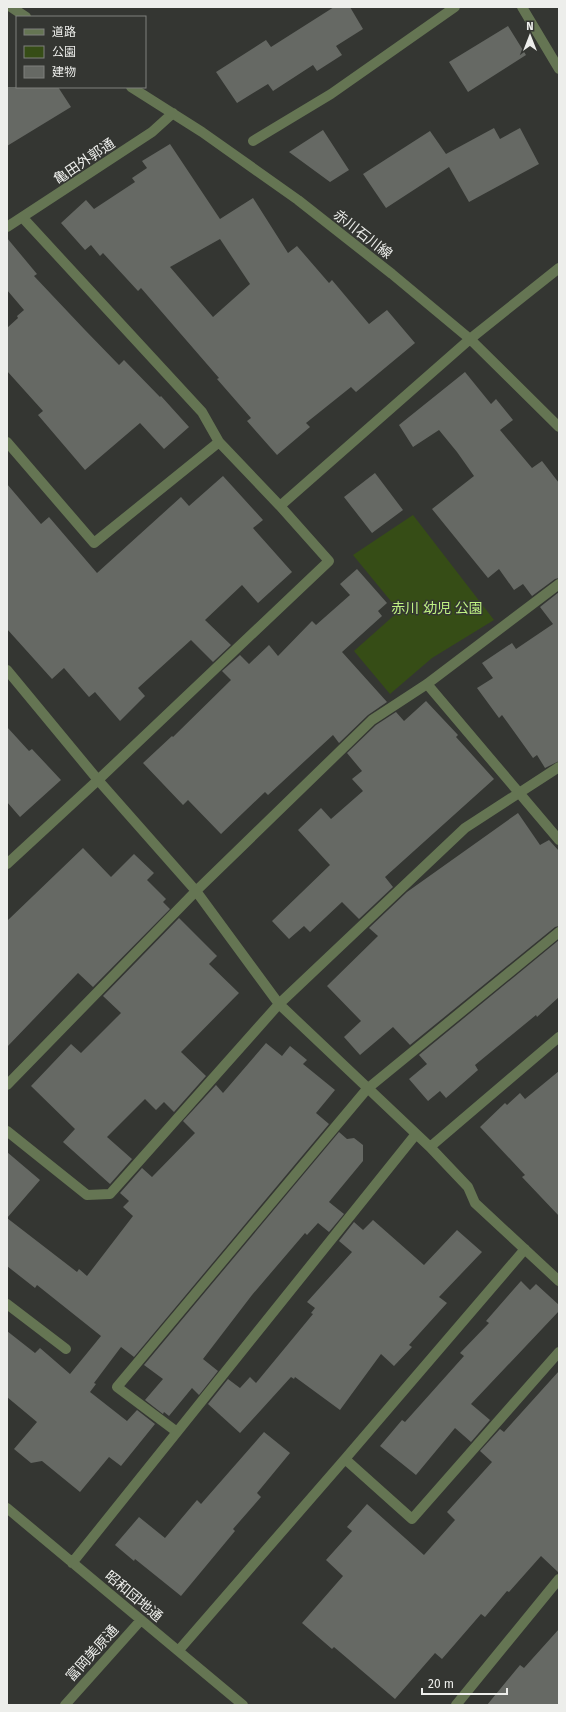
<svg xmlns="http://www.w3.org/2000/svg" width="566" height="1712" viewBox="0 0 566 1712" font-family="'Fira Sans','Noto Sans JP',sans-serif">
<rect width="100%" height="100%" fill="#343632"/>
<path fill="#364d16" d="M413,515L494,620L432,658L390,694L354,651L399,611L353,555Z"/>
<path fill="#666964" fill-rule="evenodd" d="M334,7H350L363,29L336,46L342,55L317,71L313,65L273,91L268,84L237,103L216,72L266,40L271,47Z
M508,26L526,55L468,92L449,62Z
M7,87H58L71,107L7,146Z
M494,128L500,139L520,128L539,164L469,202L449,167L386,208L363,174L430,131L446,154Z
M323,130L349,170L330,182L289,152Z
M170,144L220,219L253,198L288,253L297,246L329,283L332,280L369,324L387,310L415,343L356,392L351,387L306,423L310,427L277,455L247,421L251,418L217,379L219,378L141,288L138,291L103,253L100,256L91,245L85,250L61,223L86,200L94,209L135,182L132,178L147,168L142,161ZM220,239L250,284L213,317L170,267Z
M7,238L37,274L34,276L85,330L119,365L124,360L160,397L161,396L189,427L164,449L140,423L85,470L38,415L43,411L7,371V328L18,318L17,316L24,310L7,290Z
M465,372L491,404L496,399L513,420L500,430L532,468L542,461L559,483V578L555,579L532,596L523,584L514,590L499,569L488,578L432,509L474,476L457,452L439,430L413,447L399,425Z
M375,473L403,510L372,533L344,497Z
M223,476L263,520L253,528L292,572L258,603L242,585L205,620L231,645L213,662L191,640L138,688L145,696L120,721L95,692L89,697L64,668L52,679L7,629V484L41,524L49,517L97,573L181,497L189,506Z
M357,569L387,603L378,611L382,616L342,652L387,702L368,715L339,743L333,735L268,795L265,792L221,834L188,800L183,805L143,763L172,736L173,737L231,680L222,671L240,655L249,664L269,645L278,656L312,621L316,625L350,595L340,584Z
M559,592V761L545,768L537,755L533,758L502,715L499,718L477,688L493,678L482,663L512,643L516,649L553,624L540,607Z
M426,701L458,735L456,737L494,779L385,877L393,887L359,919L342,902L310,932L304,926L289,939L272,921L330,865L298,830L321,808L331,819L363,791L352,779L362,771L347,753L376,725L396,712L404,721Z
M7,727L29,751L32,749L61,780L20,817L7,802Z
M518,813L540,845L549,840L559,851V926L555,927L410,1045L393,1027L360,1055L344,1037L361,1021L327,986L378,936L369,928L407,892Z
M83,848L111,877L134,854L154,873L147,880L166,899L163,902L170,909L93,987L78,973L7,1047V921Z
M179,918L217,956L209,964L239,993L181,1052L206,1076L174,1112L164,1102L156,1110L145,1099L107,1137L132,1159L110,1184L63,1142L75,1129L31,1086L71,1044L81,1053L121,1013L103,996Z
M559,940V997L537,1017L536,1015L475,1065L478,1070L446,1098L440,1091L428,1101L409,1079L427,1064L419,1055Z
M266,1043L282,1056L290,1046L307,1060L303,1064L335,1090L316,1113L329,1124L134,1357L121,1347L94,1383L96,1384L90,1392L127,1421L137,1410L155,1424L121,1466L109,1457L80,1492L42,1461L31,1463L14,1449L37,1422L7,1397V1331L35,1353L40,1348L70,1374L101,1336L37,1285L35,1288L7,1266V1152L40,1180L7,1218L77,1272L79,1269L87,1276L133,1216L123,1207L129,1201L120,1193L142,1168L152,1177L195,1133L183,1121L216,1085L223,1093Z
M559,1071V1216L522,1177L525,1175L480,1127L505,1103L507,1105L520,1093L525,1099Z
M339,1132L347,1139L354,1138L363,1145V1161L329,1202L344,1214L329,1232L318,1223L307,1235L305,1233L252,1295L203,1359L218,1371L199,1395L192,1388L169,1416L164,1412L163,1414L145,1400L163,1379L144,1365Z
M373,1220L424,1265L457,1230L482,1252L439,1297L447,1303L409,1345L412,1347L394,1366L381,1354L340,1410L295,1377L294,1379L291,1377L240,1433L208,1404L228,1379L240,1388L250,1377L256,1383L313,1314L311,1313L315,1308L307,1302L352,1252L339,1241L354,1222L363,1230Z
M521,1281L530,1290L536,1284L559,1305V1311L471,1404L490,1420L471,1442L455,1428L416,1475L380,1446L402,1420L405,1422L464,1356L460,1353L489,1323L486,1321Z
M559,1371V1573L541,1556L509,1592L507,1591L485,1617L481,1614L442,1659L435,1653L395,1699L334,1647L332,1649L302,1623L343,1576L326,1560L352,1531L347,1527L367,1504L424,1555L455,1520L447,1512L492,1462L480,1451L500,1429L504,1432Z
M264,1432L290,1453L257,1493L261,1497L233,1529L235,1531L181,1596L135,1559L134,1561L115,1545L139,1517L165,1538L197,1500L201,1504Z
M559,1629V1705H487L520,1665L524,1668Z"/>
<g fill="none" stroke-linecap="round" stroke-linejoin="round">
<path stroke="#657553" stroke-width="10" d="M11,7L26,17
M522,7L559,69
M131,87L202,132L298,200L392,274L470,339L559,427
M253,141L331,94L455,7
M7,227L152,132L173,113
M7,442L94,543L219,442
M280,506L470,339L559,268
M7,670L98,780L196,891L279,1004L430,1147L468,1187L475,1203L559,1281
M427,684L559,840
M7,864L98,780L329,561L280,506L219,442L202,412L23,218
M7,1085L196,891L372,720L427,684L559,584
M7,1131L87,1195L110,1194L279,1004L465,828L559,767
M430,1147L559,1037
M7,1304L66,1349
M177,1432L117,1387L367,1089L559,932
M345,1459L412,1519L559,1352
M7,1508L243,1705
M72,1563L416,1134
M179,1650L345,1459L525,1249
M65,1705L141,1620
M456,1705L559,1579"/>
</g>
<g text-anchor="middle" stroke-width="3" stroke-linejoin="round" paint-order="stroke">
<g font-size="14" fill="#edeeeb" stroke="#343632">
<text transform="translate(84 161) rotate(-34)" y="5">亀田外郭通</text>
<text transform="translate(363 234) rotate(38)" y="5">赤川石川線</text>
<text transform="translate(134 1596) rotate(40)" y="5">昭和団地通</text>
<text transform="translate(92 1653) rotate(-48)" y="5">富岡美原通</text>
</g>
<g font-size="14" fill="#bff283" stroke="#343632">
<text x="437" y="613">赤川 幼児 公園</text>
</g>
</g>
<rect width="566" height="1712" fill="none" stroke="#edeeeb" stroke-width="16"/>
<rect x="16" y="16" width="130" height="72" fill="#343632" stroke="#7e807c"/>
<rect x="24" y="29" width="20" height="6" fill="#657553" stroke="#7e807c"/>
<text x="52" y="36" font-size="12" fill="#edeeeb">道路</text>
<rect x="24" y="46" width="20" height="12" fill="#364d16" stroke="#7e807c"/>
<text x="52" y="56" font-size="12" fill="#edeeeb">公園</text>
<rect x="24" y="66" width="20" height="12" fill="#666964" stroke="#7e807c"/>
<text x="52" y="76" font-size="12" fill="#edeeeb">建物</text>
<g transform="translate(530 36)" stroke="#343632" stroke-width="3" paint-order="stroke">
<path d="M0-3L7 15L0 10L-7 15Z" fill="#edeeeb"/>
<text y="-6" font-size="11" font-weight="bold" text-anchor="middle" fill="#edeeeb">N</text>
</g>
<path d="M422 1688v6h85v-6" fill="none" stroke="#edeeeb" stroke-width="2"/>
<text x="428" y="1688" font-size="12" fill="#edeeeb" stroke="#343632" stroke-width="3" paint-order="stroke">20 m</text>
</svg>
